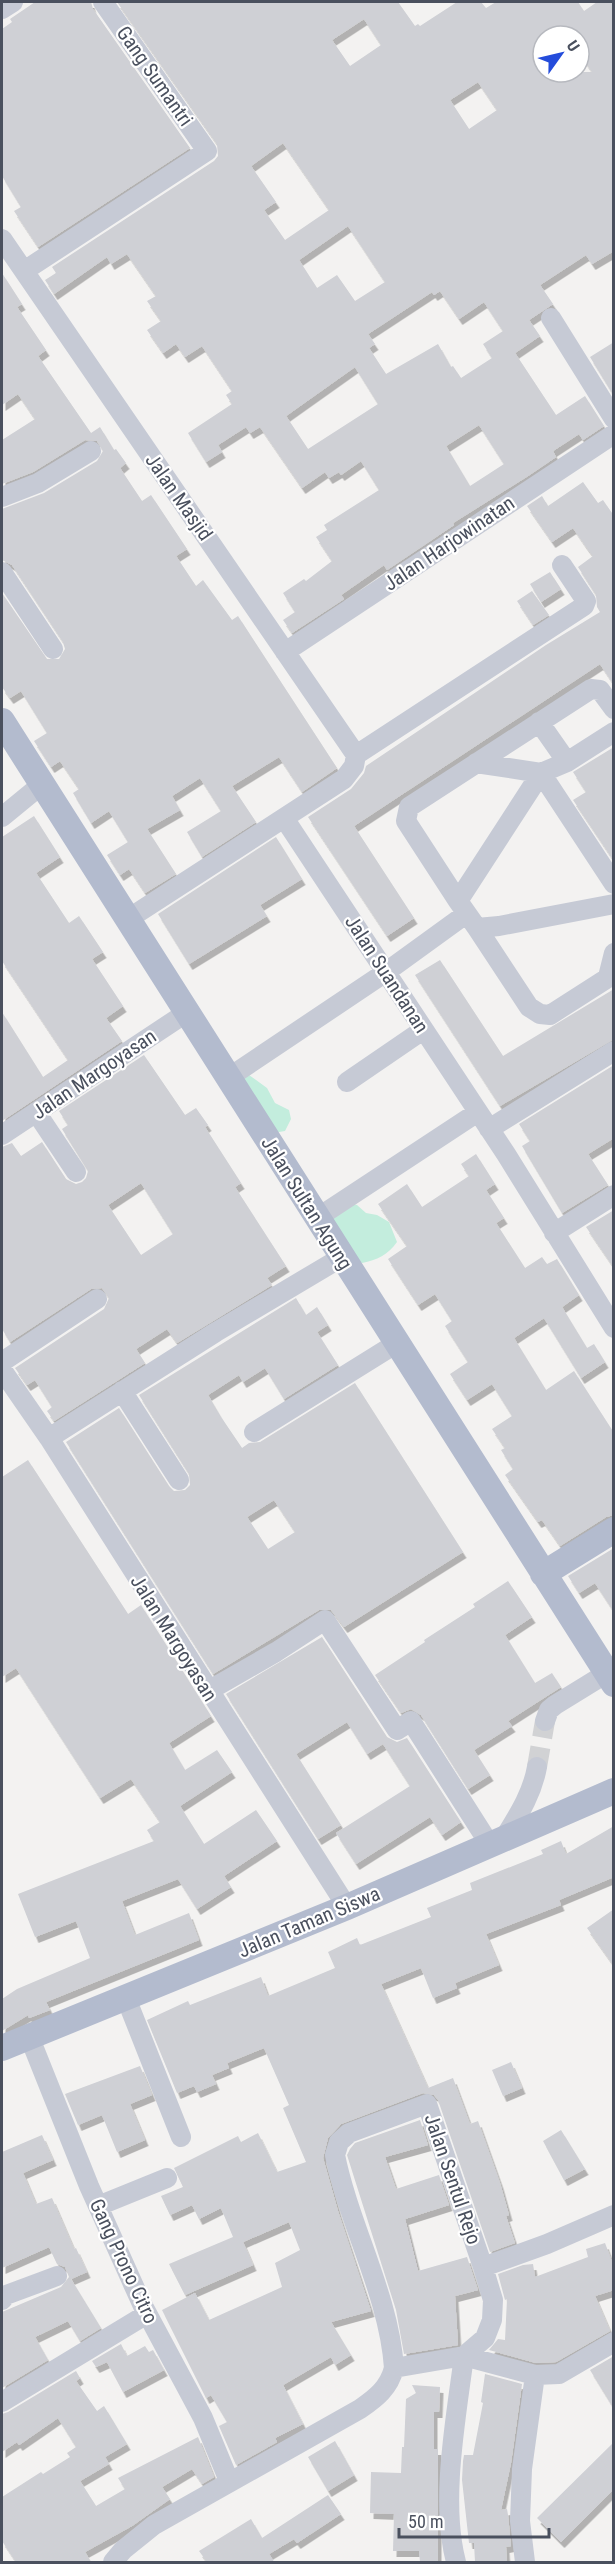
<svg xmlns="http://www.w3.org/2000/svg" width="615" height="2564" viewBox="0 0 615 2564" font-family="'Roboto Condensed',sans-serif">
<defs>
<filter id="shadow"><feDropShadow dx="3.5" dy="6" stdDeviation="0" flood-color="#0004"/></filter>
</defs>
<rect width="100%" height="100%" fill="#f3f2f1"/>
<path fill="#c3eddd" d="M249,1075L267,1088L275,1103L289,1110L291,1119L285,1131L273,1133L235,1082Z
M349,1203L357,1205L366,1213L377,1215L389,1222L397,1242C388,1255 377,1260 362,1263L348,1254L325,1216Z"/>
<path fill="#cfd0d5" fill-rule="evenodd" filter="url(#shadow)" d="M35,2H91L93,9L190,148L38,247L14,211L21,207L2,176V29L12,22L10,19Z
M117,2H398L415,26L418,24L420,26L457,2H481L486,8L496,2H578L584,11L597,2H614V251L592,264L586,255L540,285L553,304L529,320L540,336L515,353L556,415L585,396L604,426L583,440L579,434L553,451L556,457L528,476L453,523L454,525L387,570L384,565L341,595L344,599L292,633L283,620L295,612L283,593L304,579L306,581L332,561L316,537L327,530L324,525L379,490L361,461L341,475L339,472L329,478L325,472L302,488L260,427L250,433L246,427L218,445L222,452L206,462L188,433L232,404L226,395L232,391L202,346L185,357L176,344L163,353L147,330L161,321L147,301L156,296L127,254L111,264L107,257L54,294L45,280L56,273L52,267L214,161L218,156L217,144ZM364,19L381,45L350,66L332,40ZM543,36H579V53L592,72H543ZM478,82L497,110L469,129L450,100ZM283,143L329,210L285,240L264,210L276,202L251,166ZM348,226L385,282L355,301L337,275L317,288L299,260ZM440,291L459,319L484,302L503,331L483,344L492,358L461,378L453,366L451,367L438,344L386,374L369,348L375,344L368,334L432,292L434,295ZM355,367L378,404L308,449L286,416ZM479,425L504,464L470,486L446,446Z
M2,273L22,304L17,307L46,350L38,356L91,433L100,427L114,450L116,449L126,463L120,468L142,501L151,495L187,549L176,556L196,586L203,580L232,620L238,616L337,768L302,792L279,757L232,786L256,822L202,857L187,832L221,811L200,778L172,796L180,810L147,829L176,874L145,893L129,869L120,875L107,855L128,842L109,811L91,823L73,793L79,789L60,761L51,767L34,741L47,733L21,691L10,698L2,687V593L47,659H59L65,649L63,642L12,565L2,560V509L44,493L97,461L103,451L97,441L85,440L33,472L2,484V440L35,419L18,394L2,405Z
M614,342V396L590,357Z
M583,482L598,503L603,500L614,516V685L600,664L354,826L414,918L387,936L308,817L351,789L364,773L366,766L546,645L600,612L597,607L596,595L578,567L593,556L584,544L573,528L552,542L527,506L542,496L548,506Z
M550,572L561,589L541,602L530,584Z
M532,591L549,615L533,625L517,601Z
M614,747V861L573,800L586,792L573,772Z
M34,816L60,857L36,873L69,923L79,916L103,952L92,959L123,1006L106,1018L122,1041L2,1121V1012L43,1077L68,1060L2,961V837Z
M276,837L302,879L260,905L267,916L189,964L158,914Z
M440,960L503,1056L614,989V1039L500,1106L415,975Z
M144,1055L185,1115L196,1108L208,1125L205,1127L241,1183L235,1187L286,1266L267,1278L272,1285L177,1343L167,1329L136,1349L145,1363L54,1421L47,1411L52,1407L35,1380L27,1385L15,1368L104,1309L109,1298L102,1288L91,1289L10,1342L2,1329V1147L12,1143L21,1156L42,1142L66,1179L76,1184L82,1182L86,1178L88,1171L62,1129L68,1125L59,1111ZM141,1183L173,1234L141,1255L108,1205Z
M614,1065V1138L588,1154L608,1185L562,1213L522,1146L530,1141L519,1124Z
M476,1154L495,1184L486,1190L504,1218L496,1223L525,1268L542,1257L547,1264L557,1259L579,1295L562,1307L587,1348L594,1344L605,1362L581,1378L544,1318L514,1338L546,1390L574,1371L614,1433V1515L606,1517L560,1546L542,1520L538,1522L505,1475L513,1469L501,1450L505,1448L492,1429L512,1416L492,1384L467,1400L450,1374L468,1362L445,1326L452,1321L435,1294L418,1305L388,1259L407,1246L378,1204L407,1184L422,1207L469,1176L461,1164Z
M614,1210V1268L586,1227Z
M296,1298L306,1315L317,1307L328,1325L317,1332L338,1365L284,1399L265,1368L243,1382L239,1375L208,1395L221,1417L242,1448L249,1443L260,1442L355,1383L463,1552L344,1627L331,1610H319L213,1674L66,1442L119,1408L169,1486L174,1491L185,1490L190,1485L189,1474L139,1395ZM274,1500L295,1532L268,1549L247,1517Z
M28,1460L128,1614L141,1605L211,1716L169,1743L185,1770L217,1750L232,1772L180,1806L204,1844L256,1810L277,1841L224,1876L231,1887L197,1909L178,1879L122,1901L135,1935L189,1913L199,1940L46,2002L50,2010L29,2018L28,2015L2,2031V1999L17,1989L90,1958L76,1921L35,1937L18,1894L154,1841L147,1830L160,1822L131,1779L100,1798L16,1668L2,1677V1477Z
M614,1548V1612L595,1583L579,1593L568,1576Z
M508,1581L532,1617L505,1635L535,1683L552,1673L561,1687L508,1721L512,1726L474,1750L490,1775L468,1789L421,1715L411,1709L401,1713L375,1675L425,1642L424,1640L475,1607L473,1604Z
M322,1637L387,1737L397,1742L407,1738L461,1822L442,1835L430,1817L356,1864L336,1833L410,1786L383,1744L367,1754L347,1722L296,1754L341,1825L318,1839L226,1694Z
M614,1826V1877L559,1900L561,1905L486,1934L499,1965L455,1983L457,1988L433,1998L421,1968L381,1984L428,2088L453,2078L470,2124L478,2121L500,2183L509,2215L506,2216L515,2243L490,2252L438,2100L434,2095L423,2093L341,2124L328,2138L323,2158L338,2211L371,2311L331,2322L351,2355L335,2365L331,2357L283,2385L303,2424L275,2438L277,2442L236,2465L219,2426L227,2422L211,2395L206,2398L162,2310L195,2293L209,2320L282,2287L275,2263L300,2250L289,2222L243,2242L253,2265L185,2295L169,2264L233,2237L221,2208L199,2219L192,2205L170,2215L161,2196L183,2187L174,2168L238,2136L241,2142L258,2133L277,2172L306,2162L283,2108L289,2105L264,2048L227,2063L229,2068L212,2075L216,2084L197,2092L194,2086L177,2093L147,2020L188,2001L190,2005L261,1977L268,1996L335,1968L328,1952L357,1938L360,1945L431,1917L427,1908L472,1890L470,1883L543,1854L541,1850L561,1841L566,1854Z
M614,1909V1966L587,1928Z
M511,2062L522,2088L503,2096L492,2070Z
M140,2066L152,2095L130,2104L145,2140L117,2152L102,2115L78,2125L65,2094Z
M420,2120L428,2145L385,2157L396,2189L439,2175L449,2205L405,2219L418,2271L467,2257L478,2290L455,2296L458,2345L404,2354L396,2310L347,2155L350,2149L355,2143Z
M561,2130L585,2169L564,2180L543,2141Z
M42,2135L53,2160L23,2173L36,2204L52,2198L74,2249L76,2248L87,2272L71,2279L101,2328L80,2341L68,2321L35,2337L48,2360L2,2388V2312L61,2287L69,2277L65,2267L57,2264L49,2247L2,2268V2152Z
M605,2243L614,2267V2290L595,2296L610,2331L556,2362L536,2363L489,2350L498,2339L505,2340L507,2299L505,2300L498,2274L523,2265L533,2264L535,2277L588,2257L586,2249Z
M121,2344L127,2356L145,2346L149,2352L153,2350L164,2370L123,2392L107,2362L96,2367L92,2361Z
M614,2356V2409L590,2370Z
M76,2371L80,2378L76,2381L97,2411L104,2406L127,2444L105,2457L109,2464L80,2481L96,2506L125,2489L118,2478L198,2437L214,2477L202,2484L192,2469L162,2487L170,2499L132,2526L85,2552L91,2562H16L2,2541V2497L41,2472L43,2474L70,2457L67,2453L76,2447L58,2418L19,2445L17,2442L2,2452V2414L8,2412Z
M485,2374L522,2384L511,2463L501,2510L507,2509L508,2515L511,2546L506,2547L507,2562H475L474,2543H469L462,2480L463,2461L464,2455H473L483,2403L481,2402Z
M412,2385L440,2387L439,2412H434V2449H438V2562H420L419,2551H393L394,2514L370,2513L371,2472L401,2473L402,2447H404L406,2399L416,2393Z
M335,2441L354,2475L328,2491L308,2457Z
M614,2442V2489L561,2542L537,2518Z
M328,2495L341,2514L297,2543L294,2539L269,2554L274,2562H207L199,2551L251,2519L262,2538Z"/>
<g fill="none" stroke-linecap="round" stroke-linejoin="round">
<path stroke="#d1d2d4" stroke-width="20" stroke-dasharray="20 10" stroke-linecap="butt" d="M537,1767L545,1721"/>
<path stroke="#c6cad5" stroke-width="20" d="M2,9L13,2
M2,239L356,755
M24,271L207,151L103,2
M551,318L614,419
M2,497L38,483L91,451
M2,572L53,649
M285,652L614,434
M539,722L567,762
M356,755L584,606L586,601L562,565
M476,763L541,773L567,762L614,732
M2,817L41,785
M284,818L506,1154L614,1328
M614,884L541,773L458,901L477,928L499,926L614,904
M458,901L406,821L409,807L591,689L600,690L614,709
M128,919L344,779L354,766L356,755
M477,928L529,1007L540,1014L550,1015L614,974
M608,977L614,953
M228,1078L386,972L466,914
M347,1082L423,1030
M36,1112L76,1172
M489,1129L614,1051
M2,1135L186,1013
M317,1218L478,1112
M554,1233L614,1195
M2,1362L97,1299
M2,1370L49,1438L347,1907
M122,1391L179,1480
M254,1432L397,1343
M49,1438L216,1332L342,1257
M208,1691L276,1652L325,1620L397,1730L411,1721L490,1845
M545,1721L549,1710L555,1705L607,1673
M503,1840C517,1817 532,1795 537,1767
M126,1998L181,2137
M29,2036L89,2186L142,2304L203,2418L229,2481
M427,2104L483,2267L493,2300L492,2320L485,2338L464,2356L394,2368C389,2295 349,2225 335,2155L339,2142L349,2133Z
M98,2206L167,2178
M483,2267L547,2244L614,2215
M2,2300L6,2295L57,2276
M464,2356L535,2375L559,2374L614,2342
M2,2402L147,2314
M113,2562L123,2550L154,2525L360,2409C376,2398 389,2388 394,2368
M456,2562C440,2502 456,2418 464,2356
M525,2562L520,2521L522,2469L535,2375"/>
<path stroke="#b3bbce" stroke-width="26" d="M2,721L614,1684
M543,1574L614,1530
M2,2048L347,1907L614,1791"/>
</g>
<g text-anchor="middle" stroke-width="4.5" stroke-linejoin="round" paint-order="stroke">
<g font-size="20" fill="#4a505e" stroke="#fff">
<text transform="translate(155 76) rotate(55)" y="7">Gang Sumantri</text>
<text transform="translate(179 497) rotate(55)" y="7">Jalan Masjid</text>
<text transform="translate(449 543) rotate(-34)" y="7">Jalan Harjowinatan</text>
<text transform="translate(387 974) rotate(57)" y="7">Jalan Suandanan</text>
<text transform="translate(94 1074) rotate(-34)" y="7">Jalan Margoyasan</text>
<text transform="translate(307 1203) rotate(58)" y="7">Jalan Sultan Agung</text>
<text transform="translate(174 1638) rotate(58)" y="7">Jalan Margoyasan</text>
<text transform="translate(309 1922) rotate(-23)" y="7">Jalan Taman Siswa</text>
<text transform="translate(453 2179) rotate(71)" y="7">Jalan Sentul Rejo</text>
<text transform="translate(124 2261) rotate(65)" y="7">Gang Prono Citro</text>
</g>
</g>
<rect width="615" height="2564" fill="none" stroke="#4a505e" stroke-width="6"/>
<g transform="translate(561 54) rotate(56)"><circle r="28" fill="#ffffff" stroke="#b7b9bf" stroke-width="1.5"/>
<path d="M0-4.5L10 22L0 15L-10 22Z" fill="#244cdb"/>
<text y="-9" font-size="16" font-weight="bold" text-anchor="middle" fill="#4a505e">U</text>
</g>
<path d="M399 2528v9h150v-9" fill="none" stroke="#4a505e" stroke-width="3"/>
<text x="408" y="2528" font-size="18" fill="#4a505e" stroke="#ffffff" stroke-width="4.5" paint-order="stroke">50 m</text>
</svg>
